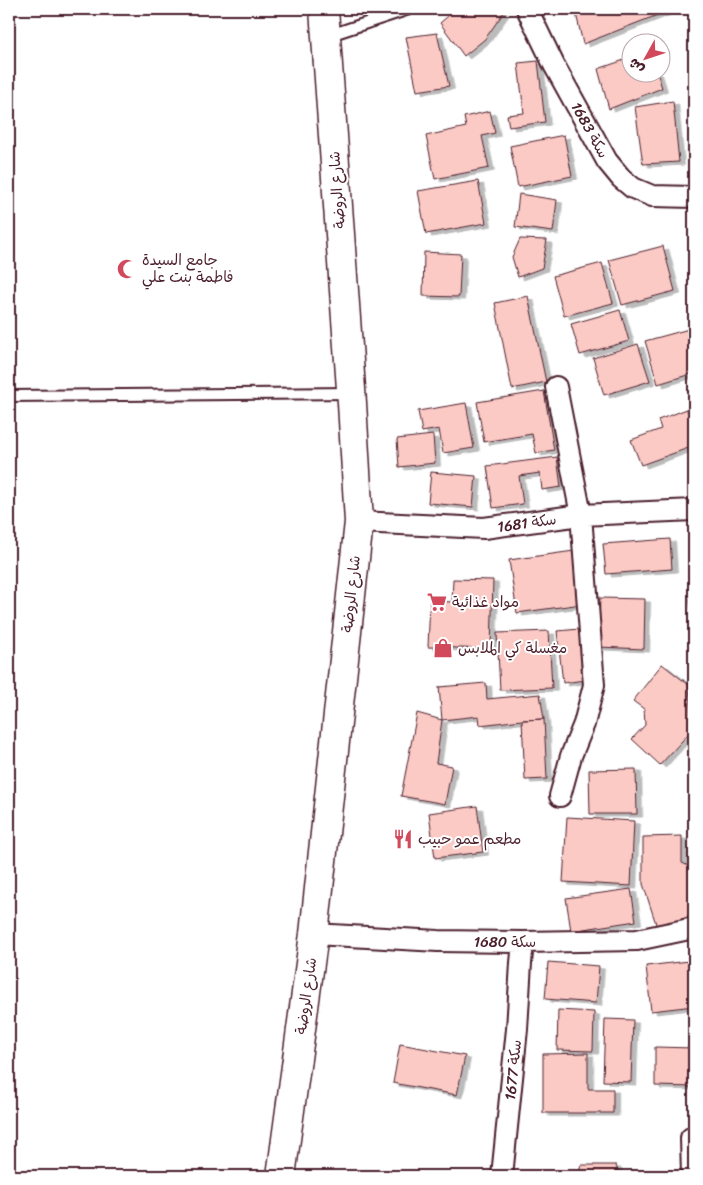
<svg xmlns="http://www.w3.org/2000/svg" width="703" height="1185" viewBox="0 0 703 1185" font-family="Sriracha,'Playpen Sans Arabic',sans-serif">
<defs>
<filter id="shadow"><feDropShadow dx="5.5" dy="3" stdDeviation="0" flood-color="#0004"/></filter>
</defs>
<rect width="100%" height="100%" fill="#fff"/>
<filter id="ink" filterUnits="userSpaceOnUse"><feTurbulence type="fractalNoise" baseFrequency=".02" numOctaves="2"/><feDisplacementMap in="SourceGraphic" scale="10" xChannelSelector="R" yChannelSelector="G"/><feConvolveMatrix kernelMatrix="1 2 1 2 8 2 1 2 1" color-interpolation-filters="sRGB"/></filter>
<g filter="url(#ink)">
<path fill="#fbcac5" stroke="#4a1f2b" filter="url(#shadow)" d="M456,9H500L504,12L485,39L464,56L440,23Z
M575,9H673L583,44Z
M437,33L449,86L417,91L406,37Z
M630,58V72H657L662,88L609,109L598,69Z
M538,61L545,122L509,127L507,115L524,113L518,63Z
M673,101L679,162L643,164L635,107Z
M490,111L495,133L482,136L489,168L435,179L426,136L466,127L464,117Z
M564,135L572,176L518,187L510,146Z
M478,181L486,223L426,234L418,191Z
M519,194L557,200L553,232L515,227Z
M520,239L547,240L542,268L518,277L512,257Z
M663,246L675,291L622,305L609,260Z
M424,252L461,254L459,297L423,296Z
M602,263L613,303L564,316L553,276Z
M528,296L546,382L512,389L495,303Z
M620,310L629,341L580,355L571,324Z
M689,329L694,349V373L658,384L645,341Z
M638,344L650,381L604,395L593,358Z
M544,391L554,450L536,453L532,434L484,442L477,402Z
M466,403L474,448L443,453L439,429L422,432L418,411Z
M687,409L694,428V446L641,465L631,440L661,429L658,420Z
M433,435L435,463L399,467L397,439Z
M557,457L561,487L542,490L540,473L519,476L523,504L493,508L487,466Z
M431,472L476,476L473,507L428,503Z
M670,539L672,569L606,574L603,544Z
M574,551L582,604L517,613L509,560Z
M453,579L493,580L491,649L428,647L430,601L452,602Z
M600,598L645,599L644,649L598,647Z
M690,598H694V657H692Z
M580,629L585,680L563,683L557,631Z
M549,631L552,688L500,690L497,633Z
M662,664L689,685L692,730L660,765L632,739L645,725L644,709L633,701Z
M486,683L487,699L540,694L544,719L522,720L480,725L479,716L442,720L439,687Z
M417,713L442,720L436,763L452,766L445,804L401,796Z
M544,719L547,779L525,780L522,720Z
M636,769L637,814H590L589,770Z
M477,806L483,852L435,858L429,813Z
M567,817L634,821L631,886L563,882Z
M682,836V863L691,867L694,878V915L657,927L643,884V837Z
M631,889L636,921L571,931L566,898Z
M689,961L694,1006L651,1011L646,966Z
M548,962L599,966L596,1003L545,999Z
M558,1010L594,1012L593,1051L557,1050Z
M605,1019L633,1020L631,1082L603,1081Z
M400,1044L465,1056L457,1095L393,1083Z
M655,1047L694,1048V1087L655,1086Z
M588,1053V1089H613V1113H543V1054Z
M581,1165H616L619,1176H578Z
M666,1170V1176H642L641,1171Z"/>
<g fill="none" stroke-linecap="round" stroke-linejoin="round">
<defs>
<path id="service" d="M327,36L409,9
M9,396C123,394 236,395 350,393"/>
<path id="minor" d="M527,9L554,65L607,161L621,178L633,188L652,196L694,197
M556,387L581,515L594,685L584,724L571,756L560,796
M359,522L484,528L581,515L694,510
M314,934L438,941L523,942L637,940L694,928
M502,1176L517,1029L521,963L523,942
M692,1176L691,1138H694"/>
<path id="secondary" d="M281,1176L314,934L359,522L352,403L324,9"/>
</defs>
<use href="#service" stroke="#4a1f2b" stroke-width="14"/>
<use href="#minor" stroke="#4a1f2b" stroke-width="24"/>
<use href="#secondary" stroke="#4a1f2b" stroke-width="31"/>
<use href="#service" stroke="#fff" stroke-width="10"/>
<use href="#minor" stroke="#fff" stroke-width="20"/>
<use href="#secondary" stroke="#fff" stroke-width="28"/>
</g>
</g>
<defs>
<symbol id="mosque-bare" viewBox="-9 -9 18 18"><path d="M3.5-4.9A6 6 0 1 0 3.5 4.9A5 5 0 1 1 3.5-4.9Z" fill="#d1495b" stroke="#fff" stroke-width="2.5" paint-order="stroke"/></symbol>
<symbol id="supermarket-bare" viewBox="-9 -9 18 18"><path d="M-6-5.5h2.5l.6 2H6L4.5 2H-2.5L-4.4-4H-6ZM-1.5 3.2a1.3 1.3 0 1 0 .1 0ZM3 3.2a1.3 1.3 0 1 0 .1 0Z" fill="#d1495b" stroke="#fff" stroke-width="2.5" paint-order="stroke"/></symbol>
<symbol id="shop-bare" viewBox="-9 -9 18 18"><path d="M-5-2.5h2.3a2.7 3.5 0 0 1 5.4 0H5L5.5 6h-11ZM-1.5-2.5h3a1.5 2.3 0 0 0-3 0Z" fill="#d1495b" stroke="#fff" stroke-width="2.5" paint-order="stroke"/></symbol>
<symbol id="restaurant-bare" viewBox="-9 -9 18 18"><path d="M-5-6h1v4h1v-4h1v4h1v-4h1v5L-1.5 .5V6h-2V.5L-5-1ZM5-6V6H3V1.5H1.5Q1.5-4 5-6Z" fill="#d1495b" stroke="#fff" stroke-width="2.5" paint-order="stroke"/></symbol>
</defs>
<g fill-rule="evenodd">
<use href="#mosque-bare" x="113" y="255" width="28" height="28"/>
<use href="#supermarket-bare" x="423" y="588" width="28" height="28"/>
<use href="#shop-bare" x="429" y="634" width="28" height="28"/>
<use href="#restaurant-bare" x="389" y="825" width="28" height="28"/>
</g>
<g text-anchor="middle" stroke-width="4" stroke-linejoin="round" paint-order="stroke">
<g font-size="15" fill="#4a1f2b" stroke="#fff">
<text transform="translate(590 130) rotate(61)" y="5">سكة 1683</text>
<text transform="translate(337 190) rotate(-94)" y="5">شارع الروضة</text>
<text transform="translate(527 523) rotate(-8)" y="5">سكة 1681</text>
<text transform="translate(351 594) rotate(-84)" y="5">شارع الروضة</text>
<text x="505" y="947">سكة 1680</text>
<text transform="translate(306 996) rotate(-82)" y="5">شارع الروضة</text>
<text transform="translate(513 1070) rotate(-84)" y="5">سكة 1677</text>
</g>
<g font-size="15" fill="#4a1f2b" stroke="#fff" text-anchor="start">
<text x="142" y="265">جامع السيدة<tspan x="142" dy="17">فاطمة بنت علي</tspan></text>
<text x="452" y="607">مواد غذائية</text>
<text x="458" y="653">مغسلة كي الملابس</text>
<text x="418" y="844">مطعم عمو حبيب</text>
</g>
</g>
<rect width="703" height="1185" fill="none" stroke="#fff" stroke-width="30"/>
<rect x="15" y="15" width="673" height="1155" fill="none" stroke="#4a1f2b" stroke-width="2" filter="url(#ink)"/>
<g transform="translate(646 58) rotate(230)"><circle r="24" fill="#ffffff" stroke="#b7a5aa"/>
<path d="M0-4L9 19L0 12L-9 19Z" fill="#d1495b"/>
<text y="-8" font-size="14" font-weight="bold" text-anchor="middle" fill="#4a1f2b">ش</text>
</g>
</svg>
